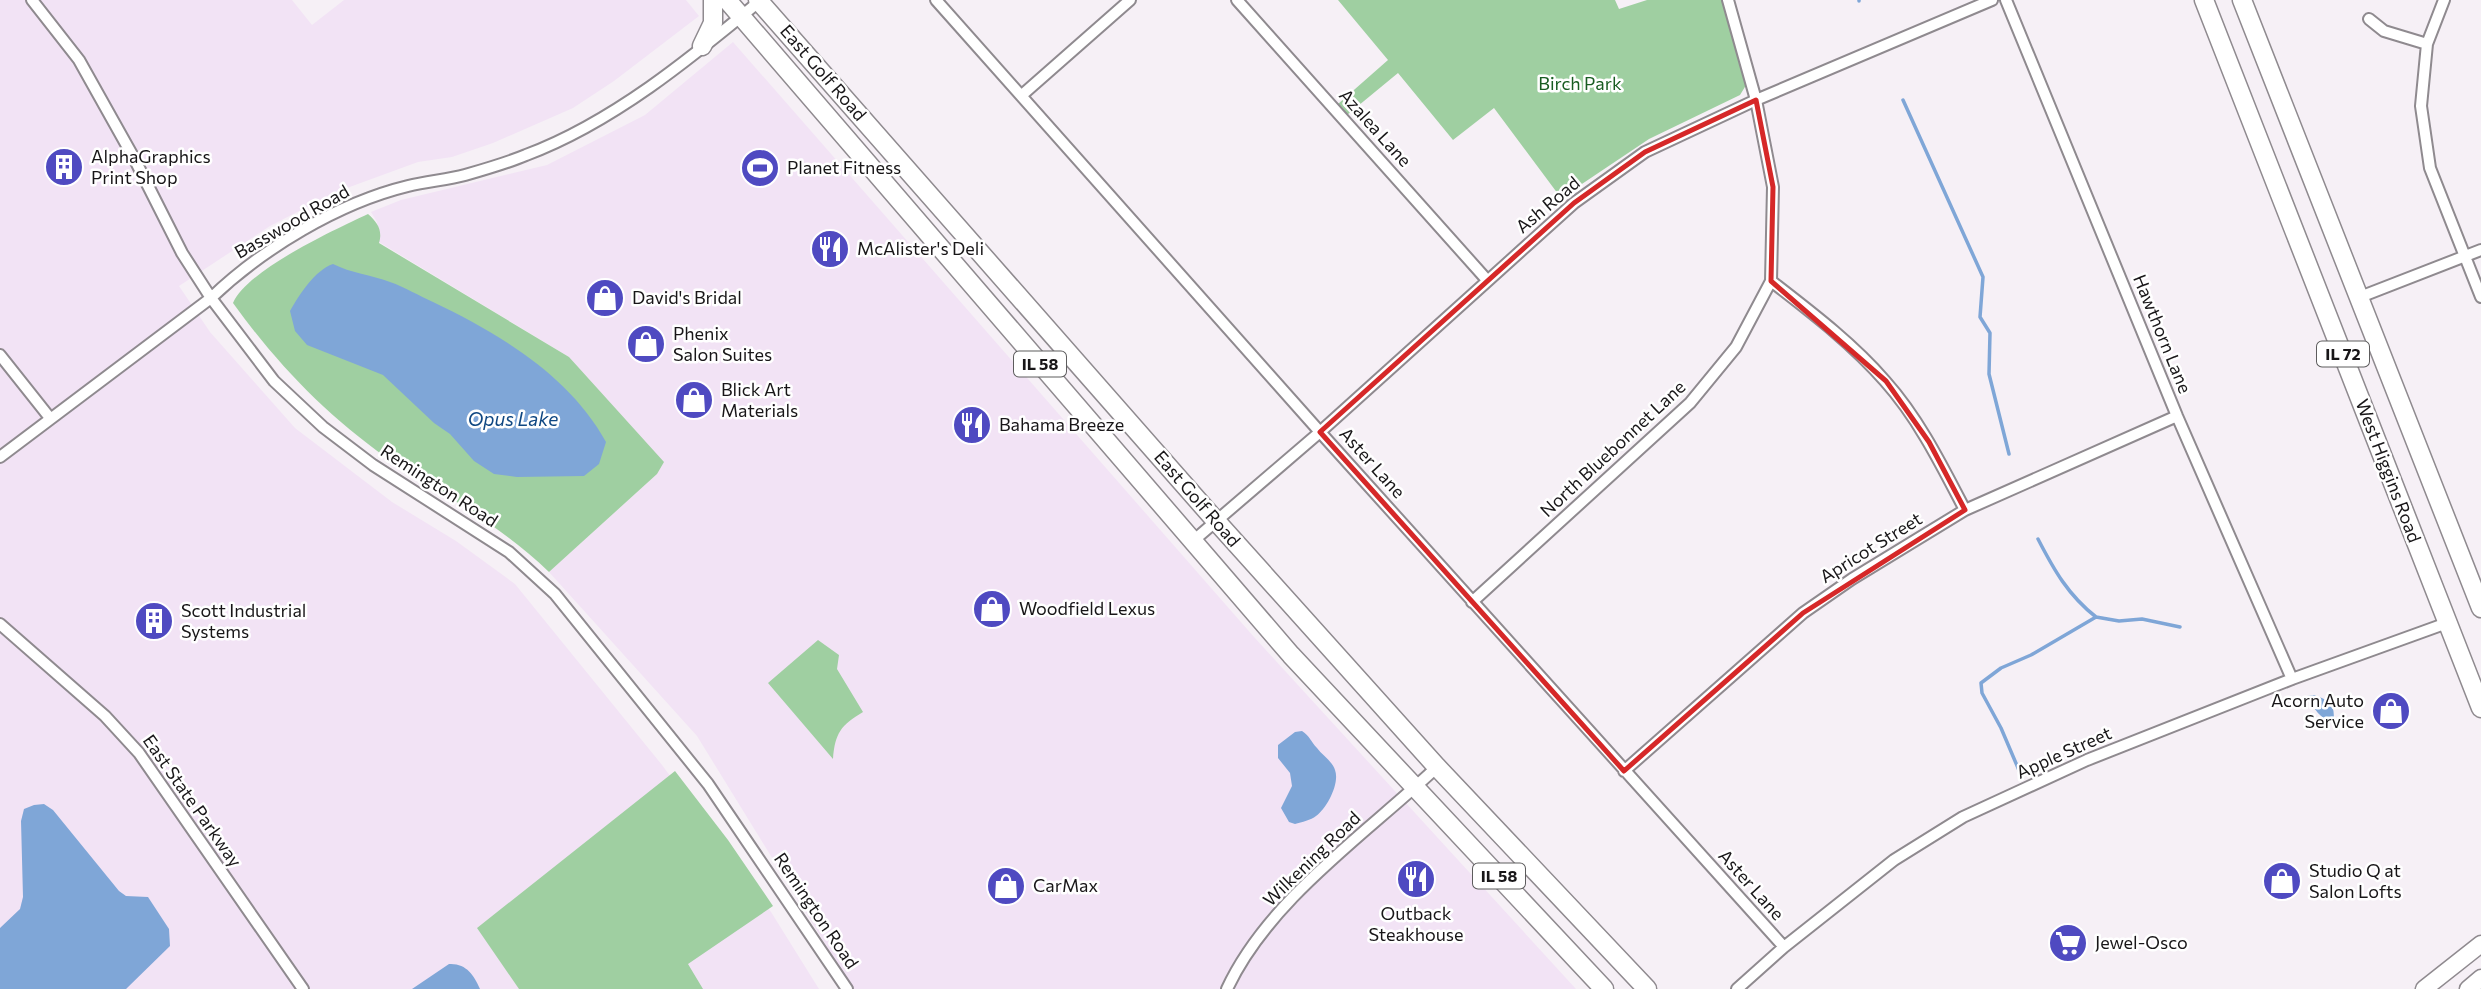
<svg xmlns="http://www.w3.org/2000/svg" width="2481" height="989" viewBox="0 0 2481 989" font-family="Commissioner,sans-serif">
<rect width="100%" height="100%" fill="#f6f0f6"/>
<path fill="#f2e3f5" d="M0,0H292L312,25L344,0H686L699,16L614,81L573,108L493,143L452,157L418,162L336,192L270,226L179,286L210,332L295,428L392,502L456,541L515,584L662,765L771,912L819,989H0Z
M733,42L1254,637L1576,989H853L697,736L549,572L657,474L569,357L379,242L377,222L371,212L401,200L547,165L645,115Z"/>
<path fill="#9fcfa1" d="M1338,0H1615L1619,9L1647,0H1724L1748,82L1740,95L1649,139L1561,198L1494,108L1453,140L1398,73L1347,115L1338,104L1388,60Z
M368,214C377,222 383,230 379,243L569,357L664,462L657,474L549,572C517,541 479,516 441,492C423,481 404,471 387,458C325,414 277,364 233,303C247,270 334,230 368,214Z
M818,640L839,655L837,669L863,712C841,725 835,733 833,759L768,683Z
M675,771L728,840L773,906L688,964L703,989H519L477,928Z"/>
<path fill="#7fa6d7" d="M333,264C351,273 371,275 390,282C405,287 419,296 433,302C500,334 570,376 606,442L599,464L584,476L517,477L494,474L474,461L450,434L434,423L383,375L307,345L295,331L290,311C299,295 315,270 333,264Z
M2314,695C2331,701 2336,705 2333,724C2321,719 2313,708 2307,696Z
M1302,731C1310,736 1311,742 1317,748C1322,755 1333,762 1335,770C1340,783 1327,808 1316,816C1311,820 1302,822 1295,824L1289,822L1281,808L1292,786L1290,773L1278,758V745L1295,732Z
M44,804L53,810L119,891L126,896L148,897L169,929L170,946L126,989H0V928L20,909L23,897L21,821L24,809L34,805Z
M449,964C466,963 474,975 480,989H412Z"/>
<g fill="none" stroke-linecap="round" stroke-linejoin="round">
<path stroke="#7fa6d7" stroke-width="3.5" d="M1859,0V1
M1903,100L1983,277L1980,317L1990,333L1989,374L2009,454
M2038,539C2054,570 2068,595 2096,617
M2096,617L2119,621L2142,619L2180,627
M2021,775L2001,728L1982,693L1981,683L2001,668L2031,655L2096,617"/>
<defs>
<path id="street" d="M32,0L79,60L135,160L182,253L211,298L274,381L323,427L373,465L509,552L555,594L708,784L847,989
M936,0L1320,432L1784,947
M1237,0L1487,280
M2006,0L2177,416L2292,679
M2444,0L2427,44L2421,106L2430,168L2481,297
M2369,19L2384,31L2427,44
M1022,95L1130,0
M1771,281C1811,312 1852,343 1885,381C1919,419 1942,466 1965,510
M2360,297L2481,250
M0,355L50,418
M0,457L211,298C262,249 338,203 408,186C427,181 447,180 465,175C486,169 507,163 526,155C612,123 691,58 761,0
M1193,541L1320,432L1574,203L1645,152L1756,100L1992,0
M1472,602L1690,403L1736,347L1771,281L1773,187L1756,100L1728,0
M0,624L105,716L139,753L303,989
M1624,771L1803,613L1852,579L1965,510L2177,416
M1227,989C1268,900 1367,833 1437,767
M1737,989L1784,947L1894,860L1963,817L2087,760L2292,679L2447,623"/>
<path id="secondary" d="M2424,989L2481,944
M2468,989L2481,978"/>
<path id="primary" d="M727,0L1291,655L1604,989
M758,0L1216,521L1437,767L1647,989
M2204,0L2481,708
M2242,0L2481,608
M702,46L713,23V0"/>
</defs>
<use href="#street" stroke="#8f8a8f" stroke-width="14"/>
<use href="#secondary" stroke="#8f8a8f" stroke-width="19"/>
<use href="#primary" stroke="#8f8a8f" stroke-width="21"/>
<use href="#street" stroke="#fff" stroke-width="10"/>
<use href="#secondary" stroke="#fff" stroke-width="16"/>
<use href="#primary" stroke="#fff" stroke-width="18"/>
</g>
<path fill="none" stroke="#d62828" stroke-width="5" stroke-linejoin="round" d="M1756,100L1773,187L1771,281L1886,381L1929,442L1965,510L1803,613L1624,771L1320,432L1574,203L1645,152Z"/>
<defs>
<symbol id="building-disc" viewBox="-11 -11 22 22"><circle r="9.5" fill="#4f4ac1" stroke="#fff"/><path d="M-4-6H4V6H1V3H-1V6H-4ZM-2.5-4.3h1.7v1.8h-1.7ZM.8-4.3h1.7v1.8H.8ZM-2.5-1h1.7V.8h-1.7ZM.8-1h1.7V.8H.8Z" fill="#fff"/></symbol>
<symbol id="stadium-disc" viewBox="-11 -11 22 22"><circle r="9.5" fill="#4f4ac1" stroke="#fff"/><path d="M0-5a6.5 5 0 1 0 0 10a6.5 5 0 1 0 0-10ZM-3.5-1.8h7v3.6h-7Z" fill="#fff"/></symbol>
<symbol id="restaurant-disc" viewBox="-11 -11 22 22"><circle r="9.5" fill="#4f4ac1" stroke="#fff"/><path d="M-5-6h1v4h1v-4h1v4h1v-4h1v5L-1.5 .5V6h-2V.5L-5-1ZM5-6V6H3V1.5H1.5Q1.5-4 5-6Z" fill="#fff"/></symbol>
<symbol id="shop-disc" viewBox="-11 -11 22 22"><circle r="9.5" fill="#4f4ac1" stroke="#fff"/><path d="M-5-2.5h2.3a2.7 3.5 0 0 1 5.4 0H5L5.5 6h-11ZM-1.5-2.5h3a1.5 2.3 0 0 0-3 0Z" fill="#fff"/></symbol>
<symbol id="supermarket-disc" viewBox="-11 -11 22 22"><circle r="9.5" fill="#4f4ac1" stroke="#fff"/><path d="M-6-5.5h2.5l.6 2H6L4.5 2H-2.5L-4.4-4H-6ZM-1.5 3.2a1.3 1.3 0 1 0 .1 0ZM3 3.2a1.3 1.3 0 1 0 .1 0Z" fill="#fff"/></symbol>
</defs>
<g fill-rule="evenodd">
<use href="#building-disc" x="42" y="145" width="44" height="44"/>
<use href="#stadium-disc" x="738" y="146" width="44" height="44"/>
<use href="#restaurant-disc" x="808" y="227" width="44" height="44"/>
<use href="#shop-disc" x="583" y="276" width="44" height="44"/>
<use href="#shop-disc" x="624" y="322" width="44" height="44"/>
<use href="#shop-disc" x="672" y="378" width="44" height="44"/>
<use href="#restaurant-disc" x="950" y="403" width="44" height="44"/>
<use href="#shop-disc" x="970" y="587" width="44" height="44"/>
<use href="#building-disc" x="132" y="599" width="44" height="44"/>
<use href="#shop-disc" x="2369" y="689" width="44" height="44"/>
<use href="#restaurant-disc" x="1394" y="857" width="44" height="44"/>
<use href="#shop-disc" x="2260" y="859" width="44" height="44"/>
<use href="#shop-disc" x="984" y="864" width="44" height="44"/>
<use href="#supermarket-disc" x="2046" y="921" width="44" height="44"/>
</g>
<g text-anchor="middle" stroke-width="5" stroke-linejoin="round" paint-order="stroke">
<g fill="#fff" stroke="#5d5c5d" stroke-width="2">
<rect x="2317" y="341.5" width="52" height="25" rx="5"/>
<rect x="1014" y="351.5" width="52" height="25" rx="5"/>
<rect x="1473" y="863.5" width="52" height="25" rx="5"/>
</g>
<g font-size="16" font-weight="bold" fill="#181618">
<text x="2343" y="360">IL 72</text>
<text x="1040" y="370">IL 58</text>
<text x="1499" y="882">IL 58</text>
</g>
<g font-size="18" fill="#181618" stroke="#fff">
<text transform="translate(823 73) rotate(49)" y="6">East Golf Road</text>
<text transform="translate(1375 128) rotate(48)" y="6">Azalea Lane</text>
<text transform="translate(1548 205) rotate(-40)" y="6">Ash Road</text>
<text transform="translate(292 222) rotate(-30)" y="6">Basswood Road</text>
<text transform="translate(2162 334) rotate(68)" y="6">Hawthorn Lane</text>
<text transform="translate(1613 449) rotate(-43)" y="6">North Bluebonnet Lane</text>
<text transform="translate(1372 463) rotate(48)" y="6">Aster Lane</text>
<text transform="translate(2388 471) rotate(69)" y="6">West Higgins Road</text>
<text transform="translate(439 486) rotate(33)" y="6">Remington Road</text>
<text transform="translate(1197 499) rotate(49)" y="6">East Golf Road</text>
<text transform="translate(1871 548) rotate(-32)" y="6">Apricot Street</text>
<text transform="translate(2064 753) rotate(-24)" y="6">Apple Street</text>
<text transform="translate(192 801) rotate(55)" y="6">East State Parkway</text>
<text transform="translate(1312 859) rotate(-44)" y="6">Wilkening Road</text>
<text transform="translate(1751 885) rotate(48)" y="6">Aster Lane</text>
<text transform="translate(816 911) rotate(56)" y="6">Remington Road</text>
</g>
<g font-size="18" fill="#185c21" stroke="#fff">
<text x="1580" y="90">Birch Park</text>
</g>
<g font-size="18" fill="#181618" stroke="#fff" text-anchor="start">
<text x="91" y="163">AlphaGraphics<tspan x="91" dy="21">Print Shop</tspan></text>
<text x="787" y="174">Planet Fitness</text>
<text x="857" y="255">McAlister's Deli</text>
<text x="632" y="304">David's Bridal</text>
<text x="673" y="340">Phenix<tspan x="673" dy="21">Salon Suites</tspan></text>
<text x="721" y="396">Blick Art<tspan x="721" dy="21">Materials</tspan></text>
<text x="999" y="431">Bahama Breeze</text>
<text x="1019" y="615">Woodfield Lexus</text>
<text x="181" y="617">Scott Industrial<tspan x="181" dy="21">Systems</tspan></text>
<text x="2364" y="707" text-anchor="end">Acorn Auto<tspan x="2364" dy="21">Service</tspan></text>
<text x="2309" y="877">Studio Q at<tspan x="2309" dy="21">Salon Lofts</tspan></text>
<text x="1033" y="892">CarMax</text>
<text x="1416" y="920" text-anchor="middle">Outback<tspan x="1416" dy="21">Steakhouse</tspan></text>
<text x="2095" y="949">Jewel-Osco</text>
</g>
<g font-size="19" font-style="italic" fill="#0f4782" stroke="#fff">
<text x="513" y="426">Opus Lake</text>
</g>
</g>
</svg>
